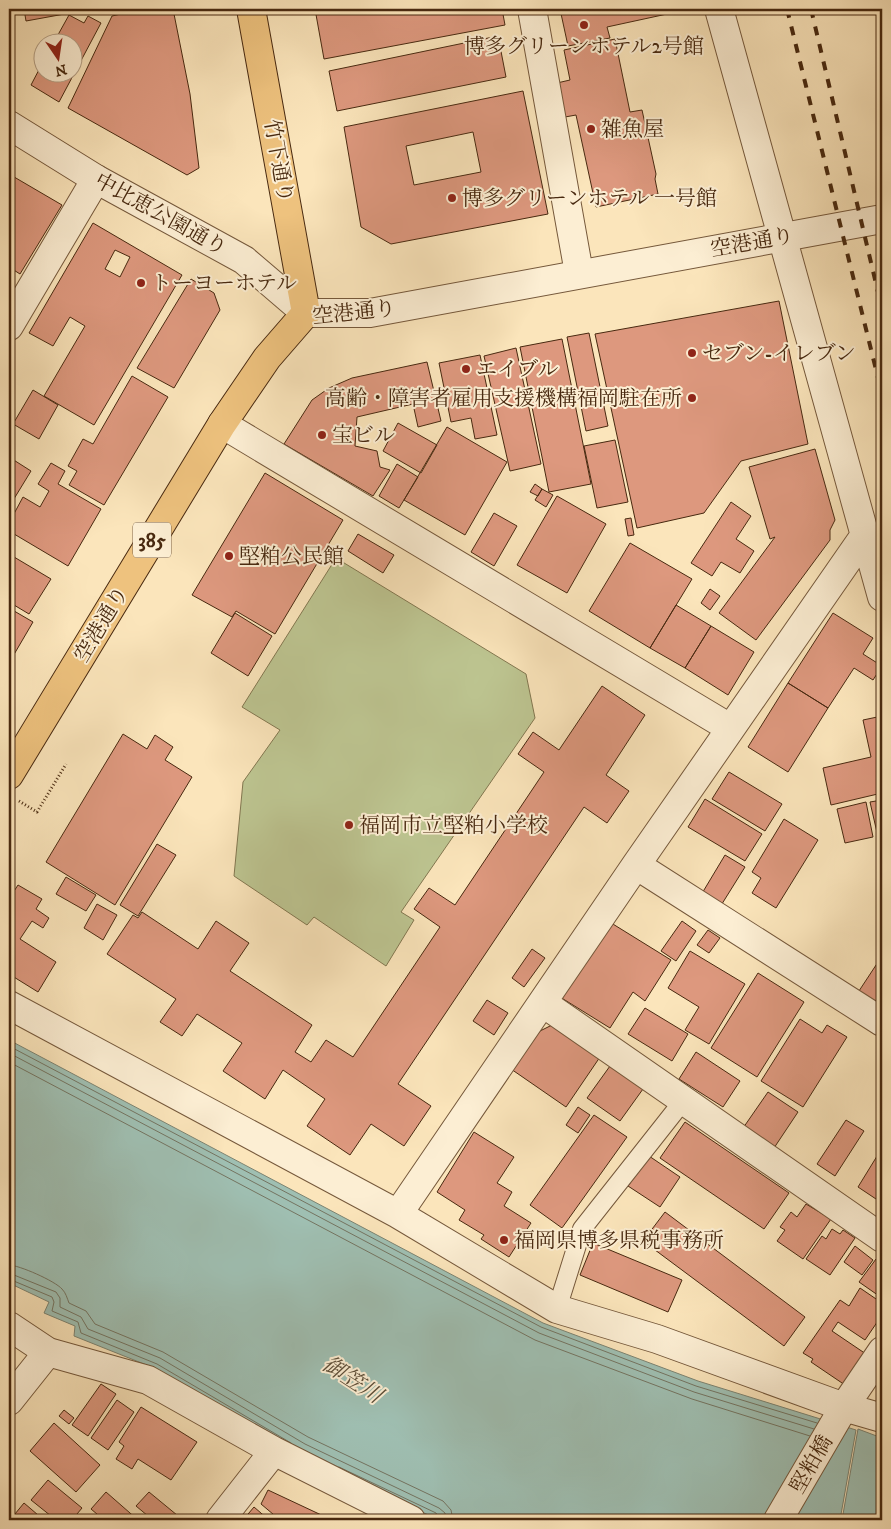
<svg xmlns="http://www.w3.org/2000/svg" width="891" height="1529" viewBox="0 0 891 1529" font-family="'IM FELL DW Pica','Noto Serif JP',serif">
<rect width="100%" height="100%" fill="#fbe5bb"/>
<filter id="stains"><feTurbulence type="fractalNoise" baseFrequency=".004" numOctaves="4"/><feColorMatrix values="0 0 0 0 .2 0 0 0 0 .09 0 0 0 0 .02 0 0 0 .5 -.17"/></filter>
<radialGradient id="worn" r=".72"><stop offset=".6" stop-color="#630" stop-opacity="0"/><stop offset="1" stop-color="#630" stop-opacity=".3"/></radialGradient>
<path fill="#bdc591" stroke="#827750" d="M336,558L526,674L535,718L401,912L414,920L386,966L314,917L307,925L234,876L243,782L280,730L242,707Z"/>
<path fill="#9fbfb2" stroke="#7c8371" d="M9,1040L543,1323L698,1381L856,1430L840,1520H439L300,1454L154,1368L74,1336L75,1326L44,1313L49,1302L9,1283Z
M858,1429L882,1438V1520H842Z"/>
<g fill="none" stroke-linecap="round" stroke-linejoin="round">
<path stroke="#747461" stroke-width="1" d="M9,1046L541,1327L696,1386L817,1423
M9,1053L539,1333L694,1392L814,1429
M9,1062L535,1340L692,1399L810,1436
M9,1265C19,1265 55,1281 62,1289C66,1293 67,1298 69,1303L86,1311L95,1324L163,1352L308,1437L443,1501L451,1510L453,1520
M9,1273L56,1292L60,1298V1307L81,1317L88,1329L160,1358L305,1444L439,1508L445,1513L446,1520
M9,1279L52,1297L54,1302L52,1311L78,1322L81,1333L157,1364L291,1443
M339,1467L436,1513L440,1520"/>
</g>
<path fill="#dd987e" stroke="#482910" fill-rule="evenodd" d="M24,9H92L26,21Z
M143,9H173L190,94L199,168L187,175L68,108L112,16Z
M315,9H502L505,25L324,59Z
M560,9H666L667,14L607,27L610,38L568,46Z
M69,15L84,23L88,16L101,23L59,102L31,85L42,64V72H72V42H54Z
M498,36L506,77L337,111L329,71Z
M615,39L630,112L642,110L656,174L655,179L658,194L596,207L576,115L565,117L557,83L570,80L564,50Z
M523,91L548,214L391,244L361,227L344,127ZM473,132L481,172L414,185L406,146Z
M9,174L62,205L20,274L9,267Z
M93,223L182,275L94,425L44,396L85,326L70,317L53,346L29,333ZM115,250L130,257L120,277L105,269Z
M191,279L214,293L220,310L174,388L137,368Z
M779,301L808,444L741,461L704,513L637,528L595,334Z
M589,333L608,426L586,431L567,337Z
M562,339L591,484L549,492L520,347Z
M516,348L541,464L510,471L484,356Z
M480,355L497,435L475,439L471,418L451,422L439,363Z
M427,362L441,421L418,427L413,404L357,417L355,446L377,451L380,467L390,470L373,496L284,444L312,400L329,388L352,378Z
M132,376L168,397L104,505L69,485L77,471L68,466L83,439L93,444Z
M33,390L58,405L39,439L13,424Z
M398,423L437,445L421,473L383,451Z
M447,427L507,462L465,535L404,500Z
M615,440L628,502L597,508L584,446Z
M815,449L835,520L830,530V540L756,640L719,613L775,537L770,539L749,467Z
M9,457L31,471L9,507Z
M51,463L65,471L58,484L101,509L68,566L9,531V523L23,497L40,507L49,491L38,484Z
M397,464L418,477L399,508L379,496Z
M265,473L343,520L275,634L236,611L232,617L192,595Z
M535,484L542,489L538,496L530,492Z
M542,489L553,495L546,507L535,500Z
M557,496L606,524L567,593L517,565Z
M731,502L751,516L736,539L754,551L740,573L721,562L712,576L691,563Z
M494,513L517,526L494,566L471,552Z
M631,518L634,535L628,536L625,519Z
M358,534L394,555L383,573L348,551Z
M630,543L692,579L650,648L589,611Z
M9,554L51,579L29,614L9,602Z
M710,589L720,596L710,610L701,603Z
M676,605L711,626L685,668L650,648Z
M9,608L33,622L9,663Z
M235,613L272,636L248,676L211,653Z
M833,613L873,638L863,654L882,666L873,680L854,668L828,708L788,683Z
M711,626L754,652L728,695L685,668Z
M788,683L828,708L788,772L748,747Z
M602,686L645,715L606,775L629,791L607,823L584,807L398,1084L431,1106L404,1146L371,1124L350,1155L307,1126L325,1099L283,1070L265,1099L223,1071L242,1043L197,1014L182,1036L160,1022L176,999L107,954L133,915L138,918L142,912L198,949L216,921L249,943L230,971L312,1025L295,1052L311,1062L326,1040L353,1057L440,927L414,909L429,888L455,905L544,772L518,754L533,732L559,750Z
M882,716V793L831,805L823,768L871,757L863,720Z
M123,734L147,749L155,735L173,747L165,760L192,777L115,905L46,862Z
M729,772L782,804L765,831L712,799Z
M705,799L762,834L745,861L688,827Z
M882,800V850H881L870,802Z
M866,802L873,837L845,843L837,809Z
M784,819L818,840L776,908L752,893L761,878L752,872Z
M157,844L176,855L138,916L120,905Z
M725,855L745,867L720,907L701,895Z
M66,877L96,895L86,911L56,894Z
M18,885L42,899L36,909L49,918L43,928L32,921L20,939L56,962L38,992L9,974V899Z
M97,904L117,915L103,940L84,928Z
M608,921L671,960L645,1001L633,992L610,1028L560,997Z
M682,921L696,931L676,961L661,951Z
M708,930L720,938L709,953L697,945Z
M532,949L545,958L524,987L512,978Z
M690,951L745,984L709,1044L685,1030L699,1007L668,988Z
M882,956V1015L855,997Z
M758,973L804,1002L757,1077L711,1048Z
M487,1000L508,1013L494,1035L473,1021Z
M645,1008L688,1034L672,1061L628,1034Z
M800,1019L822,1033L827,1025L847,1037L803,1107L761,1081Z
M552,1025L600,1057L566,1107L511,1069L540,1031Z
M696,1052L740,1081L723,1107L679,1079Z
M610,1066L643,1089L620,1121L587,1098Z
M768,1092L798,1112L772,1151L741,1131Z
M578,1107L590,1115L578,1133L566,1125Z
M594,1115L627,1137L562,1228L530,1205Z
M846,1120L864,1131L835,1176L817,1164Z
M685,1122L789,1193L764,1229L660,1158Z
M474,1132L514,1157L497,1183L512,1192L504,1206L531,1223L509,1257L481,1239L484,1235L459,1220L465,1210L437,1192Z
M882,1148V1203L858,1187Z
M649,1156L680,1177L660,1207L628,1186Z
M806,1204L831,1219L803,1259L777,1241L785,1230L780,1227L791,1212L797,1217Z
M665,1212L805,1317L784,1346L643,1241Z
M832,1229L840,1234L843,1230L855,1238L830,1275L806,1259L822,1236L826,1239Z
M593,1243L682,1280L668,1312L580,1275Z
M855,1246L873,1260L862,1275L844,1262Z
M876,1259L882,1264V1298L859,1282Z
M860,1288L882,1303V1315L865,1340L838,1322L832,1331L866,1354L845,1385L811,1362L813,1359L803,1353L840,1300L849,1306Z
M101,1384L116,1394L88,1436L72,1425Z
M117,1400L134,1412L108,1450L91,1438Z
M141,1407L197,1442L171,1480L138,1459L132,1469L116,1459L124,1446L119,1442Z
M64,1410L74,1418L69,1424L59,1416Z
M54,1423L100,1465L76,1492L30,1451Z
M48,1480L82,1508L72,1520H56L31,1500Z
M268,1490L332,1520H280L261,1504Z
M106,1492L138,1520H104L91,1509Z
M149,1492L183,1520H144L148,1516L136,1506Z
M24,1503L38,1515L45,1520H10Z
M254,1507L269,1520H243Z"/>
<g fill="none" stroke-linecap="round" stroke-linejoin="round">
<defs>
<path id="service" d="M557,1309L582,1229L683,1101"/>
<path id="minor" d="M532,9L579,273
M719,9L882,597
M9,326L96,179
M222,424L730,728
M636,865L882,1022
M543,1003L882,1238
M9,1005L398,1214L557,1309L657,1339L844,1407L882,1418
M398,1214L636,865L865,535
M9,1326L48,1352L148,1380L274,1451L411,1520
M220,1520L274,1451
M778,1520L844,1407L882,1351"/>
<path id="tertiary" d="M9,125L96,179L244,260L306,313H370L882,219
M9,1401L48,1352"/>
<path id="trunk" d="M9,775L222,424L267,358L306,313L251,9"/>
</defs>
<use href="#service" stroke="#75583b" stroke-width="20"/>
<use href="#minor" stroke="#75583b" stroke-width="30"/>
<use href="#tertiary" stroke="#75583b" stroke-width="30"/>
<use href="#trunk" stroke="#482910" stroke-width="30"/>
<path stroke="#482910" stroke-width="3" stroke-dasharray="1 2.5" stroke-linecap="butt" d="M19,801L37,812L66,764"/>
<use href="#service" stroke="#fceed3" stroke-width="18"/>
<use href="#minor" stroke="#fceed3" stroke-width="28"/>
<use href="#tertiary" stroke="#fceed3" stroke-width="28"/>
<use href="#trunk" stroke="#eec27e" stroke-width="28"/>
<path stroke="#482910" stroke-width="4" stroke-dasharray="9 9" stroke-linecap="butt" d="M787,9L882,394
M811,9L882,309"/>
</g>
<g fill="#8f2418" stroke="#fceed3" stroke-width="2">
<circle cx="584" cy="25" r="5"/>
<circle cx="591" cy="129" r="5"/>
<circle cx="452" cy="198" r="5"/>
<circle cx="141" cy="283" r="5"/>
<circle cx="692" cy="353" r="5"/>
<circle cx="466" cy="369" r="5"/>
<circle cx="692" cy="398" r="5"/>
<circle cx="322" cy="435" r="5"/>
<circle cx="229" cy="556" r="5"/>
<circle cx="349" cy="825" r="5"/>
<circle cx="504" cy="1240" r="5"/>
</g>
<g text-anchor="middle" stroke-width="4" stroke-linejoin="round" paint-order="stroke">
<rect fill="#fceed3" stroke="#7e644a" stroke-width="1" x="133" y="522.5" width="38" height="35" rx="4"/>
<g font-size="20" font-weight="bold" fill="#482910">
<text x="152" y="547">385</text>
</g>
<g font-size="21" fill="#482910" stroke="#fceed3" text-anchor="start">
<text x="584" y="53" text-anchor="middle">博多グリーンホテル2号館</text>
<text x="601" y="136">雑魚屋</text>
<text x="462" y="205">博多グリーンホテル 一号館</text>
<text x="151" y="290">トーヨーホテル</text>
<text x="702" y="360">セブン-イレブン</text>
<text x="476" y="376">エイブル</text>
<text x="682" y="405" text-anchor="end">高齢・障害者雇用支援機構福岡駐在所</text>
<text x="332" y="442">宝ビル</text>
<text x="239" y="563">堅粕公民館</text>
<text x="359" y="832">福岡市立堅粕小学校</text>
<text x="514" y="1247">福岡県博多県税事務所</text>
</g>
<g font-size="21" fill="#482910" stroke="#fceed3">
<text transform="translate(279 161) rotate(80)" y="7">竹下通り</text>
<text transform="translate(161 214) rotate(29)" y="7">中比恵公園通り</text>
<text transform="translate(752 242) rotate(-10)" y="7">空港通り</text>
<text transform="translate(354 312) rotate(-6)" y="7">空港通り</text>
<text transform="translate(101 624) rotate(-59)" y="7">空港通り</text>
<text transform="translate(811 1464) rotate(-60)" y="7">堅粕橋</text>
</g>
<g font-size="22" font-style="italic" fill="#5e4e38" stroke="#fceed3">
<text transform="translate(353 1379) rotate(33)" y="8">御笠川</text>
</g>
</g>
<rect width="891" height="1529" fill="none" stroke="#fbe5bb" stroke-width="30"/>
<rect x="10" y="10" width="871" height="1509" fill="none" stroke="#482910" stroke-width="2.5"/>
<rect x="15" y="15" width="861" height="1499" fill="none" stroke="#482910"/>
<g transform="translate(58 58) rotate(167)"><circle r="24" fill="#fceed3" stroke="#b49f85"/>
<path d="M0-4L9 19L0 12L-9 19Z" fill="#8f2418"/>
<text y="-8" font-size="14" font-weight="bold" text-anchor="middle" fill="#482910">N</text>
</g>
<rect width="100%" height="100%" filter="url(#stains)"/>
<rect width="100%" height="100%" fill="url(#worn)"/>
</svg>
